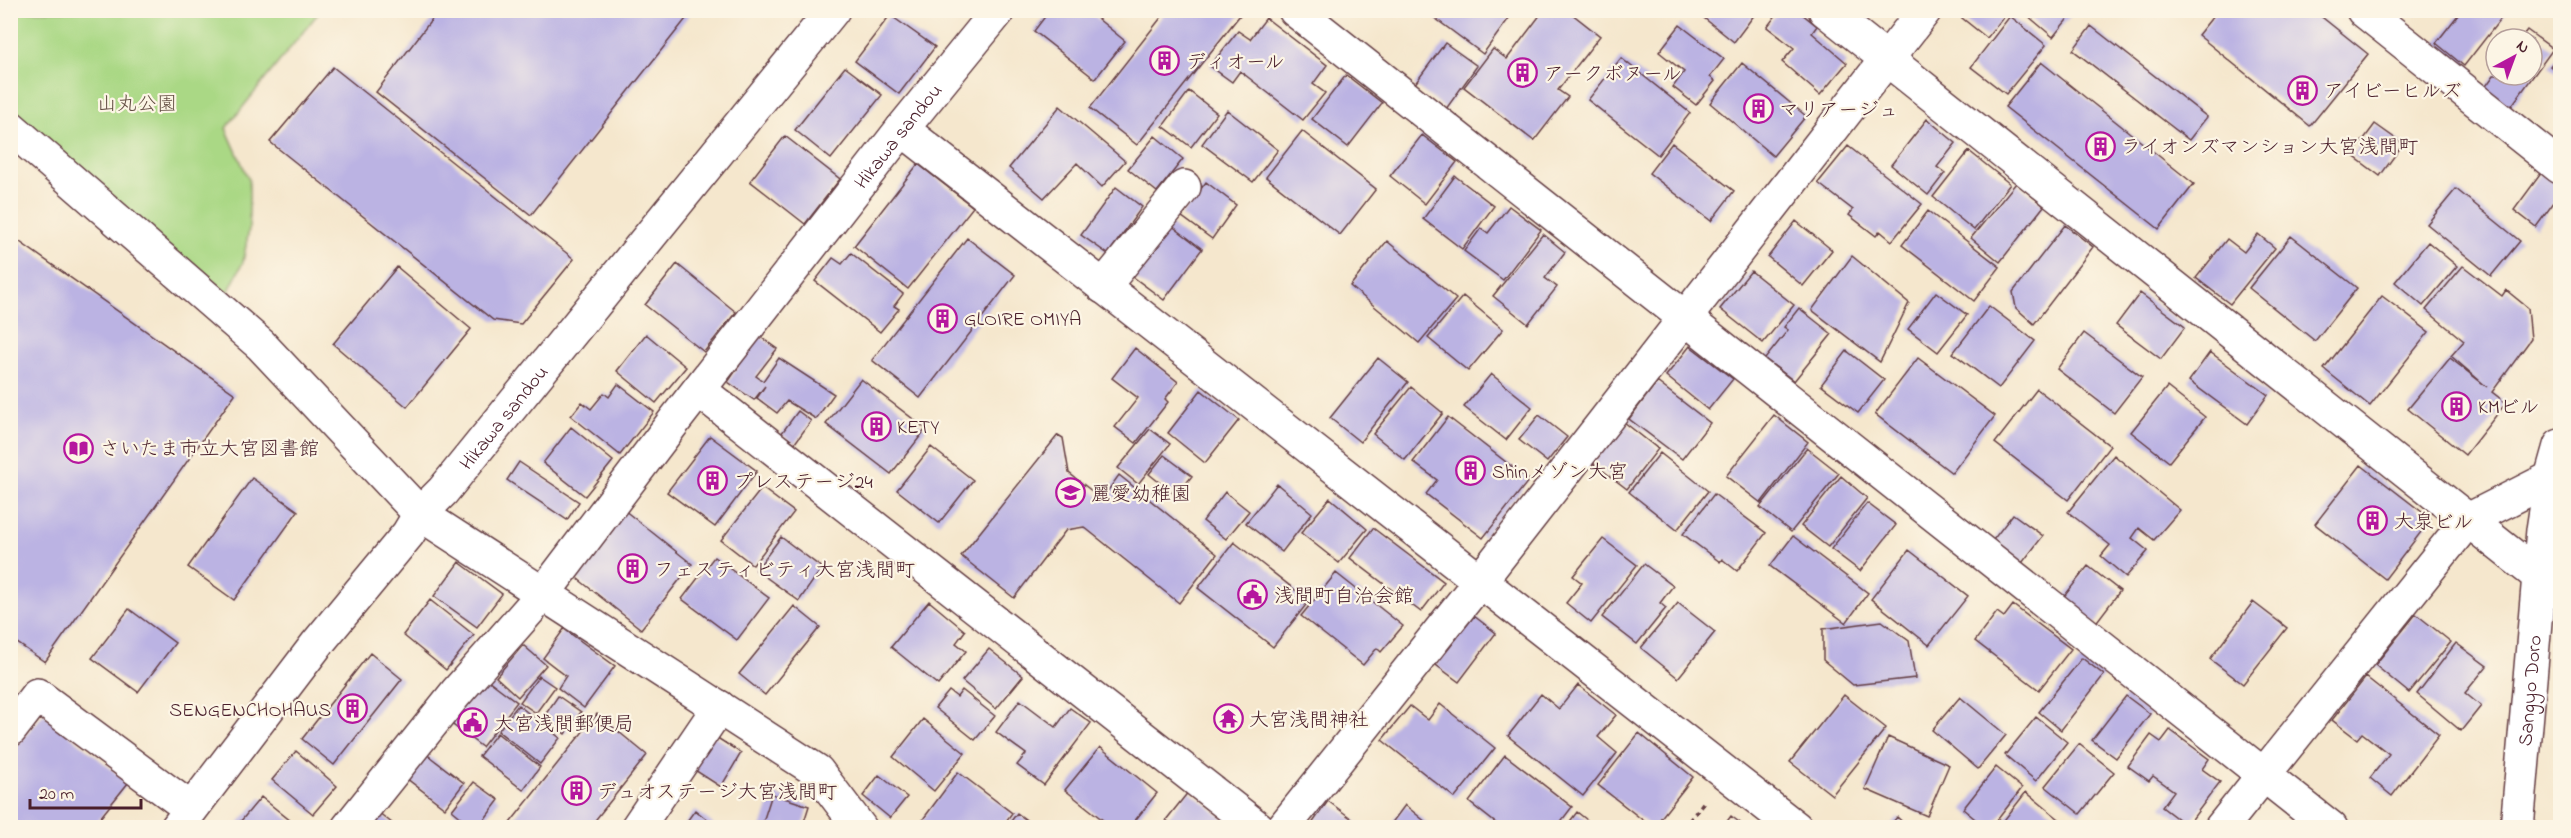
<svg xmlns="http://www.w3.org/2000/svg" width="2571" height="838" viewBox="0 0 2571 838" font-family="'Indie Flower','Klee One',sans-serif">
<rect width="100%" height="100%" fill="#fcf5e5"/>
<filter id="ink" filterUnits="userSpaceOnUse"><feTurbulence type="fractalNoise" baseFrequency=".0167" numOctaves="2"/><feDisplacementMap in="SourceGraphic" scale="12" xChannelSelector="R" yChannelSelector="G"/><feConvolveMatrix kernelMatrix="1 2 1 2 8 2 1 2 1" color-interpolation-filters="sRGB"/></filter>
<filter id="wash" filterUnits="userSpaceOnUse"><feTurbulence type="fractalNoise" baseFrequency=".008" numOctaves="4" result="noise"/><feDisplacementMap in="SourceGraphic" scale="24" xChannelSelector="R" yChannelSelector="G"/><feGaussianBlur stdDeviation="1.35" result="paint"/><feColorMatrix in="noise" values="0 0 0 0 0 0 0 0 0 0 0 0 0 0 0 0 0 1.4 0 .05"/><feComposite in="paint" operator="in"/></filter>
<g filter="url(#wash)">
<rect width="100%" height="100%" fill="#f5e7cd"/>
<path fill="#aad885" stroke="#7a7c58" stroke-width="1.5" d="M11,11H320L226,128L249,180V229L243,262L225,299L11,117Z"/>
<g id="blocks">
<path fill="#bbb3e3" d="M439,10H693L531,215L376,92Z
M1050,10H1087L1125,41L1095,79L1034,31Z
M1167,10H1234L1240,15L1137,145L1090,108Z
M1424,10H1515L1483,54Z
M1544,10H1567L1600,36L1558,90L1568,97L1534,141L1464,87L1493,49L1507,59Z
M1694,10H1758L1734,42Z
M1780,10H1797L1817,26L1812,33L1847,63L1820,95L1782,62L1794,48L1767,27Z
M1952,10H2009L1987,38Z
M2021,10H2075L2053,37Z
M2218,10H2313L2368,54L2310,126L2198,35Z
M2462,10L2506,12L2464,66L2436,43Z
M890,15L935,47L899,94L855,61Z
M2010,16L2046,45L2006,94L1971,67Z
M1266,18L1327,65L1313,84L1325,93L1303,120L1240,71L1232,82L1210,66L1238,31L1250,39Z
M1680,25L1724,59L1710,77L1715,81L1696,105L1673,87L1684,72L1659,52Z
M2091,26L2207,117L2189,140L2073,50Z
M2527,30L2553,49L2510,108L2484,89L2494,75H2532V39H2520Z
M1445,43L1477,66L1446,109L1414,85Z
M2560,53V74L2550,66Z
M1621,58L1690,113L1658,155L1588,100Z
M2041,62L2194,184L2159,229L2005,107Z
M1742,63L1806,116L1773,156L1710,103Z
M333,67L574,259L521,324L493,320L270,142Z
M845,67L882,95L831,159L795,130Z
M1346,75L1382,103L1348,147L1312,119Z
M1189,91L1217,113L1191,147L1163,126Z
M1060,106L1125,161L1102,187L1077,163L1044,198L1009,168Z
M1227,110L1278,150L1253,182L1202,144Z
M1927,119L1956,143L1937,167L1945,173L1928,195L1891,165Z
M2375,124L2403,144L2380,176L2352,155Z
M1302,131L1376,189L1340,235L1266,177Z
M1422,135L1457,162L1425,204L1390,176Z
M785,136L840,179L805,224L750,181Z
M1155,136L1183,159L1157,192L1128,169Z
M1672,143L1734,191L1711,221L1649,173Z
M1848,146L1922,204L1892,241L1880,231L1876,236L1849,215L1853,210L1818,183Z
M1969,151L2010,184L1974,230L1933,197Z
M918,164L973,207L908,289L854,246Z
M2542,172L2560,186V194L2536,227L2514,210Z
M1455,176L1494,206L1462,249L1423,219Z
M1206,182L1236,205L1212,239L1181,216Z
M2016,183L2044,206L2000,262L1971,238Z
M1116,187L1142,207L1108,254L1081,235Z
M2456,189L2520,241L2491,276L2427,224Z
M1509,206L1541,230L1503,280L1464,251L1481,228L1488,233Z
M1928,211L2000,267L1974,301L1902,245Z
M1796,221L1832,250L1803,286L1768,257Z
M1171,225L1202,249L1164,300L1132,276Z
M2065,225L2093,247L2034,324L2016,308L2013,292Z
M1543,234L1565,252L1545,278L1557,287L1528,324L1493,296Z
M2258,234L2275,248L2230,304L2196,278L2227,239L2244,252Z
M10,235L235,394L45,662L10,638Z
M2291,236L2357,288L2315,341L2249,288Z
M967,238L1015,275L920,398L872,360Z
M1387,241L1456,299L1419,343L1350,286Z
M2428,242L2457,266L2423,306L2395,282Z
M851,253L903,294L894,306L899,309L880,332L815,281L833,258L842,264Z
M1852,256L1909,303L1880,362L1812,310Z
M677,264L736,312L704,352L645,305Z
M2463,266L2502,296L2506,290L2528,308L2531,339L2492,392L2506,403L2465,455L2408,409L2450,358L2487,387L2451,356L2464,341L2426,310Z
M397,267L471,329L407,407L333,344Z
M1751,271L1794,305L1763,343L1720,309Z
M1936,292L1967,315L1938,352L1908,329Z
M2140,293L2185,327L2161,359L2116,325Z
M1463,296L1503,329L1468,371L1428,338Z
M2382,296L2429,332L2370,406L2324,369Z
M1989,306L2035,341L1999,388L1953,353Z
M1799,308L1832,334L1794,381L1765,359L1788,330L1784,327Z
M755,333L777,349L756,376L763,381L779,358L834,394L816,419L787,401L777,413L757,398L765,386L754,400L728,382L739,366L734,361Z
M2084,333L2142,377L2114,413L2057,369Z
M646,334L686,367L656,403L617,371Z
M1690,346L1733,379L1708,410L1666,376Z
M1135,348L1178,382L1165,399L1168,402L1136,443L1115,427L1138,398L1112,378Z
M1847,351L1884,380L1858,413L1821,385Z
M2210,352L2268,395L2247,424L2189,381Z
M1378,358L1408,382L1360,442L1330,418Z
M1918,358L1995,416L1952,473L1875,414Z
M1491,374L1532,407L1506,440L1464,407Z
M861,379L926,429L891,474L826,424Z
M1657,382L1710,423L1682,459L1629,419Z
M618,384L654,412L620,455L571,416L582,402L591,409L604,393L609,397Z
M1411,387L1443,413L1405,460L1373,434Z
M2167,387L2205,417L2169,462L2131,432Z
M2037,389L2110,446L2068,500L1995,443Z
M1201,390L1239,420L1205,463L1168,433Z
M798,411L811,421L795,443L781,434Z
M1539,415L1567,437L1547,462L1519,440Z
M1774,415L1808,442L1761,503L1726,476Z
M1448,417L1529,480L1483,538L1426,494L1437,480L1413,462Z
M1624,422L1658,449L1627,489L1593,463Z
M571,427L613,461L585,496L543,463Z
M1150,429L1170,444L1138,484L1118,468Z
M1058,435L1063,438L1069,473L1102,499L1119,475L1217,554L1179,603L1084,527L1066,530L1014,598L961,556Z
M710,436L757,471L715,527L667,492Z
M931,447L973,480L939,523L897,490Z
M1807,448L1839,473L1791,532L1760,507Z
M1660,453L1708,491L1677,530L1629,492Z
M1164,455L1192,476L1176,496L1149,474Z
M2114,455L2180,510L2154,540L2139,528L2132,538L2148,551L2126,577L2101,556L2110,545L2068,512Z
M519,462L579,502L567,520L507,480Z
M2361,465L2431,519L2385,579L2315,524Z
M1841,476L1867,498L1828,547L1801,526Z
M252,478L298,511L234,600L188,567Z
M1277,484L1312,513L1282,552L1246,523Z
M762,488L794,512L753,565L721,540Z
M1225,492L1249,511L1226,539L1203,521Z
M1714,494L1766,533L1737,571L1722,559L1720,562L1683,534Z
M1330,498L1367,529L1339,563L1301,533Z
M1867,503L1896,525L1860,571L1831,549Z
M624,510L692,564L641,629L573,575Z
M2013,514L2043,536L2022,563L1993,540Z
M1373,528L1444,582L1421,612L1350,558Z
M1793,536L1868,593L1846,623L1770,566Z
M781,537L822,568L799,601L756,570Z
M1603,539L1637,565L1591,623L1566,603L1582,583L1573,576Z
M1234,542L1309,601L1273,647L1198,588Z
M1909,550L1968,596L1929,645L1871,599Z
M714,557L769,598L737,640L682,599Z
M459,562L502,594L477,627L434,596Z
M1644,564L1673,586L1660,603L1666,608L1637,644L1602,617Z
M2088,566L2120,591L2095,624L2062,599Z
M1336,573L1403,626L1381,652L1377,648L1363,665L1301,616Z
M430,600L474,635L446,670L403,635Z
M929,601L965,631L956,643L966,651L938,685L891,647Z
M2253,602L2287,628L2243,684L2210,659Z
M1678,603L1715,632L1678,678L1641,648Z
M2013,605L2071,649L2039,690L1975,641L1997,612L2004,617Z
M794,606L820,627L765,695L739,674Z
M129,609L175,643L138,692L92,658Z
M2416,614L2451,642L2409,693L2375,665Z
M1474,616L1496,633L1459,682L1436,665Z
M1882,621L1909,641L1915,678L1853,685L1823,660V629Z
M564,629L615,666L584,708L558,688L566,676L543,658Z
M2456,643L2487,666L2465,693L2481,706L2461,731L2417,694Z
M523,645L546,665L518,697L496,677Z
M989,649L1023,676L996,709L962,681Z
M370,653L402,679L334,765L302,739Z
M2082,658L2104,675L2061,730L2039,712Z
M539,676L555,687L536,713L520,702Z
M484,677L517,702L482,747L449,722Z
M2366,677L2439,735L2392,796L2370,778L2389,754L2362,733L2357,739L2332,720Z
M1578,685L1616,715L1598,737L1617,753L1583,796L1508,736L1541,694L1559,709Z
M962,690L995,716L975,740L935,708L949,691L957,697Z
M1844,695L1886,728L1832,795L1790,762Z
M558,696L581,712L565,734L543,718Z
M2126,696L2150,714L2116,758L2092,740Z
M1960,697L2006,735L1978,769L1932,730Z
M1020,700L1056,727L1070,708L1091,723L1044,785L1017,765L1026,754L996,732Z
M1440,704L1495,748L1455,798L1382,740L1410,706L1428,720Z
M518,705L560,738L540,764L498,731Z
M44,714L128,783L92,828H10V754Z
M597,714L647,755L589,828H506Z
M2036,717L2067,742L2036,781L2005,755Z
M923,719L965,753L934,791L893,757Z
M2170,730L2209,759L2202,769L2220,782L2187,826L2162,807L2174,791L2153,776L2149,781L2128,766L2151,735L2161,742Z
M708,732L741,753L721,787L687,765Z
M497,733L540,767L523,790L479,756Z
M1639,733L1693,777L1653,828L1598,785Z
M1888,737L1949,765L1927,816L1865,789Z
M2079,744L2114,772L2080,814L2045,786Z
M1100,747L1157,793L1129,828H1113L1065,790Z
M296,751L337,786L313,814L272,780Z
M425,753L464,783L445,808L406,778Z
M1505,755L1572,807L1556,828H1502L1469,802Z
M1996,767L2022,788L1991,828H1986L1963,809Z
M958,772L1012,813L1001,828H928L921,822Z
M879,775L907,797L890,818L863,796Z
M474,782L499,800L478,828H474L452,810Z
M1189,791L1235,828H1176L1166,820Z
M2026,792L2070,828H1998Z
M772,794L809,806L802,828H761Z
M261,797L292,822L288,828H235Z
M1328,801L1364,828H1309Z
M1405,805L1433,828H1388Z
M695,810L718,828H682Z
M378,812L398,828H367Z
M1577,812L1597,828H1565Z
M1017,813L1037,828H1006Z
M1731,816L1747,828H1722Z
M1897,817L1909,828H1888Z"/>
</g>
</g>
<g filter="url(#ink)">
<use href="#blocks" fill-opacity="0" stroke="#643d43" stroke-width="1.5"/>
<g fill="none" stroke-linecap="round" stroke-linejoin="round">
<defs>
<g id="minor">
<path d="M1295,10L2331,828"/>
<path d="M1825,10L2560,593"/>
<path d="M2363,10L2560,167"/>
<path d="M10,127L261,345L420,514L817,771L860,828"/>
<path d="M902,129L1796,828"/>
<path d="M1103,287L1184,187"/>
<path d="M699,390L1258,828"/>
<path d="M10,730L37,695L191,809"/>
<path id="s1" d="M177,828L317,644L408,534L420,514L443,491L833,10"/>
<path id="s2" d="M348,828L456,693L543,594L675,420L902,129L999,10"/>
<path d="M637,828L719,707"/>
<path d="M1283,828L1480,581L1925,10"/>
<path d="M2221,828L2468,520L2551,478"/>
</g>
<g id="major">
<path id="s3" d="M2517,828L2543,530L2551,478L2560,446"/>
</g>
</defs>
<use href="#minor" stroke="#643d43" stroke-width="36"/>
<use href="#major" stroke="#643d43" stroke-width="36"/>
<path stroke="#643d43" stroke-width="4" stroke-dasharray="4.5 4.5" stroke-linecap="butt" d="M1684,828L1704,802"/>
<use href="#minor" stroke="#fff" stroke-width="33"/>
<use href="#major" stroke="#fff" stroke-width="33"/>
</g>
</g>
<defs>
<symbol id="building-ring" viewBox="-11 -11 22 22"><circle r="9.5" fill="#fcf5e5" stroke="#b5179e" stroke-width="1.5"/><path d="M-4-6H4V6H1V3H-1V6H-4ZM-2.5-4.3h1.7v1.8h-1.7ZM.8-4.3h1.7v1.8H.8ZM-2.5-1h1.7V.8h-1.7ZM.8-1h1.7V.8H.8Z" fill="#b5179e"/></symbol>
<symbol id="library-ring" viewBox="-11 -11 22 22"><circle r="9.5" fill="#fcf5e5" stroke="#b5179e" stroke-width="1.5"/><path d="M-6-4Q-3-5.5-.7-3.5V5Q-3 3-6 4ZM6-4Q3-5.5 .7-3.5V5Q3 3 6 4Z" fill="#b5179e"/></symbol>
<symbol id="school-ring" viewBox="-11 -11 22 22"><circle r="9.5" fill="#fcf5e5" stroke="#b5179e" stroke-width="1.5"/><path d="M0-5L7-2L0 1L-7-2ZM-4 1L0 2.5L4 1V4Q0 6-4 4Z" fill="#b5179e"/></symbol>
<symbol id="civic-ring" viewBox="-11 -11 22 22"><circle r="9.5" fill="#fcf5e5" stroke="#b5179e" stroke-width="1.5"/><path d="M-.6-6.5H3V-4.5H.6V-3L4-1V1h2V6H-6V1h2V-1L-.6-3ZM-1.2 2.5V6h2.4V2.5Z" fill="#b5179e"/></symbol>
<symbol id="temple-ring" viewBox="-11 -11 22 22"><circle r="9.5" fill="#fcf5e5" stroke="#b5179e" stroke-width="1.5"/><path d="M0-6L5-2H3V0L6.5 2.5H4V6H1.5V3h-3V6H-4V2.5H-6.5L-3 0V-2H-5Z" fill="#b5179e"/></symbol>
</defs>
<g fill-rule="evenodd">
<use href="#building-ring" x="1148" y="44" width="33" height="33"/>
<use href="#building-ring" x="1506" y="56" width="33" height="33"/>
<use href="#building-ring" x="2286" y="74" width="33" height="33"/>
<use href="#building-ring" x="1742" y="92" width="33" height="33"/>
<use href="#building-ring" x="2084" y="130" width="33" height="33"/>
<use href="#building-ring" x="926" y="302" width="33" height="33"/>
<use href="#building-ring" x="2440" y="390" width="33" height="33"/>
<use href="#building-ring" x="860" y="410" width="33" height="33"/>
<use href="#library-ring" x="62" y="432" width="33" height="33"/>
<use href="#building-ring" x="1454" y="454" width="33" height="33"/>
<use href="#building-ring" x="696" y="464" width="33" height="33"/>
<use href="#school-ring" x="1054" y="476" width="33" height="33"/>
<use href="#building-ring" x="2356" y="504" width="33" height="33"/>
<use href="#building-ring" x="616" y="552" width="33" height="33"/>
<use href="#civic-ring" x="1236" y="578" width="33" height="33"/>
<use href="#building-ring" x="336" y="692" width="33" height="33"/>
<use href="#temple-ring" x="1212" y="702" width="33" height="33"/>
<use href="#civic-ring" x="456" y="706" width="33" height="33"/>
<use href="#building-ring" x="560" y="774" width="33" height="33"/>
</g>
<g text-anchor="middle" stroke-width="4.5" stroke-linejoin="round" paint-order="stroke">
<g font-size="20" fill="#4a1f2b" stroke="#fcf5e5" text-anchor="start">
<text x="1186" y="68">ディオール</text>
<text x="1544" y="80">アークボヌール</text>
<text x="2324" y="97">アイビーヒルズ</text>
<text x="1779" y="116">マリアージュ</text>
<text x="2121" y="153">ライオンズマンション大宮浅間町</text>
<text x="964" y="325">GLOIRE OMIYA</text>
<text x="2478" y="413">KMビル</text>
<text x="897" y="433">KETY</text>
<text x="100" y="455">さいたま市立大宮図書館</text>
<text x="1492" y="478">Shinメゾン大宮</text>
<text x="733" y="488">プレステージ24</text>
<text x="1091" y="500">麗愛幼稚園</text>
<text x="2394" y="528">大泉ビル</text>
<text x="654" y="576">フェスティビティ大宮浅間町</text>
<text x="1274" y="602">浅間町自治会館</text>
<text x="331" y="716" text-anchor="end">SENGENCHOHAUS</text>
<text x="1249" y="726">大宮浅間神社</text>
<text x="494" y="730">大宮浅間郵便局</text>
<text x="597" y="798">デュオステージ大宮浅間町</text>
</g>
<g font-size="20" fill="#624d42" stroke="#fcf5e5">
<text x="137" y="110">山丸公園</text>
</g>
<g font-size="20" fill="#4a1f2b" stroke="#fcf5e5">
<text dy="7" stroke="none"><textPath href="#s2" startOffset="884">Hikawa sandou</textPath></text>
<text dy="7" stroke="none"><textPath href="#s1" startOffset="525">Hikawa sandou</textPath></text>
<text dy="7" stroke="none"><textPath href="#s3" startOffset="138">Sangyo Doro</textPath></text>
</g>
</g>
<rect width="2571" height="838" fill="none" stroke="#fcf5e5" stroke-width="36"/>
<g transform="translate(2514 57) rotate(41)"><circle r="28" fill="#fcf5e5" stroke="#b59f9b" stroke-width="1.5"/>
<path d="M0-4.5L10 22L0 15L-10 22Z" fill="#b5179e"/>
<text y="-9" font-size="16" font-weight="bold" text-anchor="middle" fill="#4a1f2b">N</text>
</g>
<path d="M30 799v9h111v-9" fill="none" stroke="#4a1f2b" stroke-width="3"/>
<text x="39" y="799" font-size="18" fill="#4a1f2b" stroke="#fcf5e5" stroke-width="4.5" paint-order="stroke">20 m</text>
</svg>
